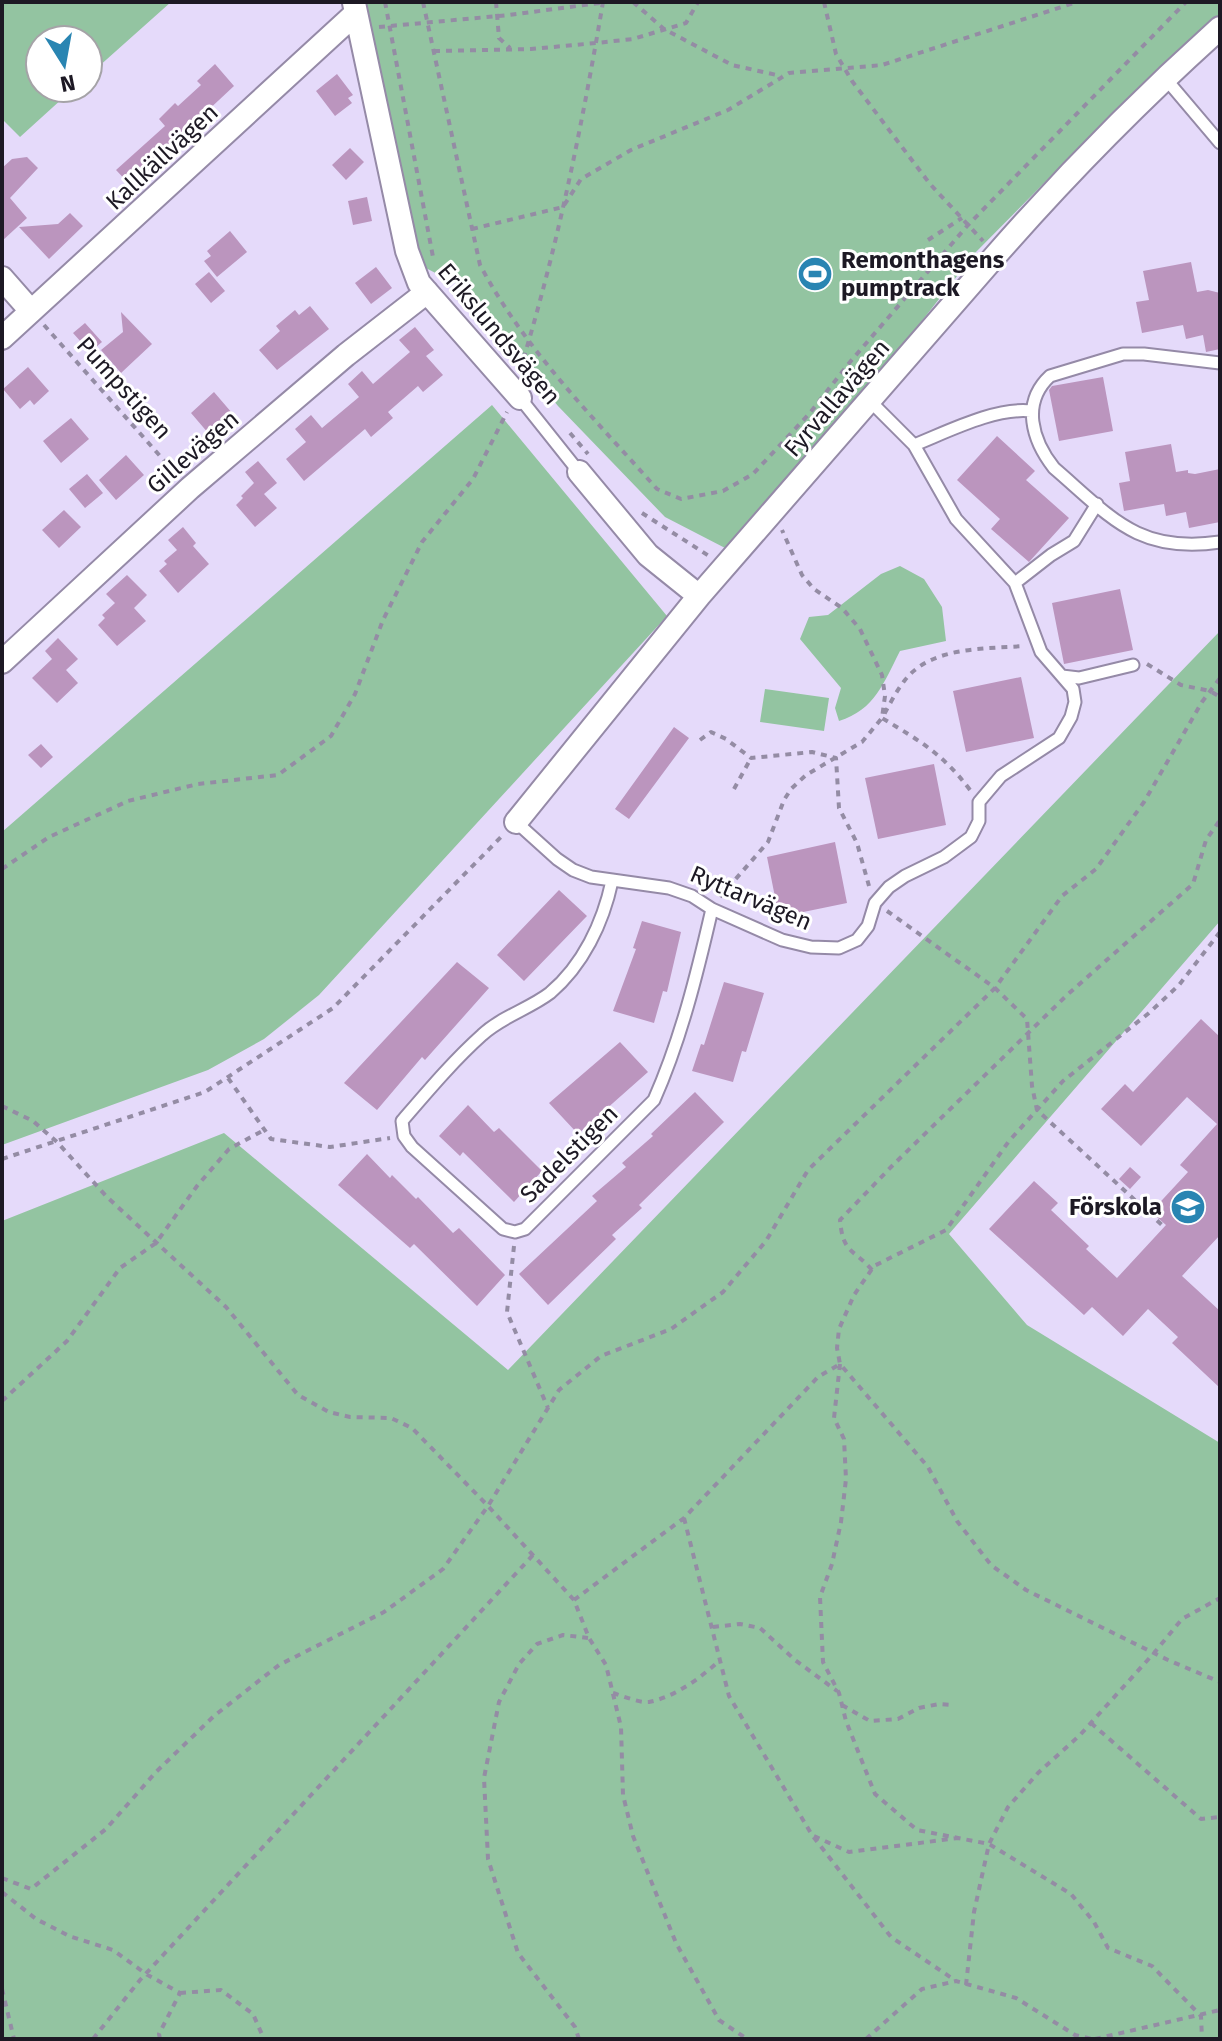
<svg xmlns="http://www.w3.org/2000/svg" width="1222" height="2041" viewBox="0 0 1222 2041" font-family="'Fira Sans',sans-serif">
<rect width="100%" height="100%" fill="#e5dafa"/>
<path fill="#93c4a1" d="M2,2H171L88,76V40H40V88H74L20,137L2,119Z
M366,2H1220V15L1143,83L975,253L864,395L727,549L665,517L558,406L459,285L414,262Z
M492,405L667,616L319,995L264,1039L208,1070L2,1145V832Z
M900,566L924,579L942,607L946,641L900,651C884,682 875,710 839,721L835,708L841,688L800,639L809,617L828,615L881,574Z
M1220,631V921L949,1234L1027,1325L1220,1443V2039H2V1221L224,1133L508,1370Z
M765,689L829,698L824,731L760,722Z"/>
<path fill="#bb95be" d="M215,64L234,86L159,156L162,160L132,187L116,170L165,126L159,119L175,103L178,106L201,85L197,81Z
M337,74L353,95L348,98L352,103L335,116L316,91Z
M350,148L364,162L346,180L332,165Z
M27,157L38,168L10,198L27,218L2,241V168L12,159Z
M367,197L372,221L353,225L348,201Z
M70,213L83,226L49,259L19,227L58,224Z
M230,231L247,252L217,277L204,261L211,256L207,251Z
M1191,262L1197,292L1208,290L1220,293V349L1206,352L1203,335L1186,339L1183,325L1142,333L1136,302L1149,300L1143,271Z
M376,267L392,288L371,304L355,283Z
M209,272L225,291L211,303L195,284Z
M310,306L329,329L277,370L259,350L280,331L276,326L295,310L299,315Z
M121,312L152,344L121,373L101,350L123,332Z
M85,323L102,342L90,352L73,333Z
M415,327L434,350L426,356L443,375L423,392L418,386L388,412L393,418L371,437L365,429L304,481L286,459L306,442L295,429L311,415L322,428L359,397L348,384L362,371L373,384L410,352L399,340Z
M28,367L49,391L34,405L30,400L20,409L3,389Z
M1103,377L1113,431L1059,441L1049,390L1052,386Z
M214,392L232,413L209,434L191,413Z
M71,418L89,439L61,463L43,441Z
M997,436L1035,471L1026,480L1069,518L1029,562L991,529L1000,519L957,480Z
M1171,444L1176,472L1188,470V473L1195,474L1220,469V522L1189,528L1186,512L1166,516L1164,504L1124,511L1119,483L1130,481L1125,452Z
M126,455L144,475L116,500L99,480Z
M258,461L277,483L264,494L277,508L255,527L236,505L243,498L241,496L254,483L245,472Z
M87,474L103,493L85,508L69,489Z
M64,510L81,527L59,548L42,530Z
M183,527L196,543L193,546L209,564L178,593L159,571L167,564L164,561L177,550L168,540Z
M127,575L147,595L134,608L146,621L117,646L98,625L105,618L102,615L115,603L106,594Z
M1120,589L1133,650L1064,664L1052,603Z
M58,638L78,659L66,670L78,683L57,703L32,678L52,659L45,651Z
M1021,677L1034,738L966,752L953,691Z
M674,727L689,738L629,819L615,809Z
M41,744L53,757L41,768L28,755Z
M934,764L946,825L878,839L865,778Z
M835,842L847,903L779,917L767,857Z
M559,890L587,916L524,981L497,955Z
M642,921L681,932L667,992L663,991L654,1023L613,1011L636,949L633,948Z
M457,962L489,988L425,1060L422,1057L377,1110L344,1083Z
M724,982L764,993L746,1052L742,1051L733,1082L692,1071L701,1044L704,1045Z
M1201,1019L1220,1037V1235L1182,1276L1220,1311V1388L1172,1343L1178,1337L1148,1309L1123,1336L1092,1307L1084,1315L989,1229L1034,1181L1058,1203L1051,1210L1089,1246L1086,1249L1117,1278L1166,1225L1151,1212L1188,1172L1180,1165L1217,1124L1187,1097L1141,1146L1101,1109L1125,1084L1133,1092Z
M620,1042L648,1072L578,1134L549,1103Z
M695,1092L724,1122L639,1205L642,1208L612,1235L616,1239L548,1305L519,1274L597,1201L592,1196L626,1167L622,1163L653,1136L651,1134Z
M468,1105L494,1132L499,1128L542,1171L514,1202L463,1152L460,1156L439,1136Z
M367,1154L390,1178L392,1175L416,1199L418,1197L453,1233L459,1228L505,1275L477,1306L414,1244L410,1248L338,1185Z
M1130,1167L1141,1177L1130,1189L1119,1179Z"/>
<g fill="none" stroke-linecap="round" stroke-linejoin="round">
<defs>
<path id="lane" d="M1165,78L1220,143
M1220,363L1144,354H1123L1050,376C1021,403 1032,440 1054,468C1111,517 1138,554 1220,542
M520,398L579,472
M914,445C947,432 995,407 1031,411
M1015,583L1051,555L1074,541L1097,504
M1062,676L1079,678L1133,665
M516,822L557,859L573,870L591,877L669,888L692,896L712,909L782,940L811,947L839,948L857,940L868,926L875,903L889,887L905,876L944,857L971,837L979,821V802L1001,776L1059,738L1071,717L1075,702L1073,689L1041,652L1015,583L956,519L914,445L869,400
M612,881C603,923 583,965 550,993C529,1009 501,1017 482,1035C453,1061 427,1092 402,1121L404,1136L412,1147L503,1229L515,1232L525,1229L654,1100C681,1039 697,974 712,909"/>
<path id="street" d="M354,3L407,251L419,283L520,398
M2,278L31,311
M2,338L356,13
M579,472L648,555L699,596
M2,662L190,488L346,355L427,292
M516,822L699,596L996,255C1066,175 1141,99 1220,28"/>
</defs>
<use href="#lane" stroke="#958aa7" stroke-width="15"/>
<use href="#street" stroke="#958aa7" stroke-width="26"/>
<path stroke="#948ca4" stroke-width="4" stroke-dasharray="6 6" stroke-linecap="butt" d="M385,2L433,257
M423,2L480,265C526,351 593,417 657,489L681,499L723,491L753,474L809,414L850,362L968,225L1186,2
M496,2L499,38L510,48
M633,2L664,29L732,65L781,76
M824,2L836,54L852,81L930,184L983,241
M379,27L509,15L607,2
M434,51L531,49L596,43L633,39L686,23L698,2
M472,229L563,207L581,179L631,150L728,110L789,73L882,65L1077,2
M928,240L962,218
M44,325L176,474
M520,370C557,250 582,126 603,2
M570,433L588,454
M642,513L709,556
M1147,664L1181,685L1210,691L1220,697
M700,740L711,732L726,739L751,758L812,752L836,758L839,808L857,843L869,886
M734,789L751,758
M970,790C943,754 920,741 882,718C889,706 896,691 905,680C932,646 985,649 1024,646
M2,869L49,837L128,801L198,784L278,775L331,736L355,694L383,620L422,542L473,479L507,412
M720,897L768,842L784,800L791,789L806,775L862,742L882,718L885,696L882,675L860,629L842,608L814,589L802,575L782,530
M887,911L995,988L1027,1019L1032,1086L1037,1110L1162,1225
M1220,932L1179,985L1149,1013L1063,1081L1009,1141L946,1230L874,1266L854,1295L839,1329L837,1348L840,1364L928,1467L957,1521L991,1565L1026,1590L1168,1660L1220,1682
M228,1078L271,1139L330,1147L390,1138
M2,1106L33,1121L57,1142L107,1197L226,1307L298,1395L329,1412L350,1417L391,1418L412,1428L488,1506L574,1600L589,1638L606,1665L621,1727L623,1795L633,1836L676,1943L719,2020L747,2039
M2,1159L205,1092L333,1008L503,835
M514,1246L507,1312L548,1408
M872,1270C853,1248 843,1254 840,1220L892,1166L1067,995L1193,884L1206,840L1220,820
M840,1364L834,1418L844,1439L846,1479L841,1522L832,1564L820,1597L823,1662L839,1693L846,1721L875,1794L917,1830L989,1844L1071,1894L1094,1922L1108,1948L1152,1966L1201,2016L1202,2039
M2,1401L67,1341L120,1268L156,1243L197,1186L229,1149L264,1130
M684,1518L729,1696L812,1835L891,1937L956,1981
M574,1600L684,1518L818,1377L840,1364
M713,1627L740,1624L760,1628L795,1660L837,1691
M613,1693C623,1696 639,1703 649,1702C675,1697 702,1677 720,1660
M842,1705L870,1721L898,1719L919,1708L939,1704L954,1705
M1091,1723L1201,1819L1220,1817
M814,1836L849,1852L958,1838
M2,1878L31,1889L106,1829L156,1772L214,1716L279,1665L384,1612L443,1569L488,1506L559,1390L601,1356L671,1329L723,1292L766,1241L808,1170L995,988L1062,896L1096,869L1144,802L1202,702L1220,678
M2,1892L36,1919L69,1936L113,1950L146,1974L180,1993
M966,1985L974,1912L989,1844L1008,1807L1038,1773L1080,1735L1154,1653L1182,1619L1220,1598
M2,1989L14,2039
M180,1993L221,1990L253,2014L264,2039
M93,2039L140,1980L533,1555
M160,2039L159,2034L180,1993
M579,2039L575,2027L518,1953L488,1859L484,1778L499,1702L519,1664L537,1644L563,1635L588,1638
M866,2039L922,1989L956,1981L1016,1998L1075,2035L1092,2039
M1095,2039L1220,2010"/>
<use href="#lane" stroke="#fff" stroke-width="11"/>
<use href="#street" stroke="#fff" stroke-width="22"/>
</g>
<defs>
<symbol id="stadium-disc" viewBox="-11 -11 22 22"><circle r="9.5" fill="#2985b2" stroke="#fff"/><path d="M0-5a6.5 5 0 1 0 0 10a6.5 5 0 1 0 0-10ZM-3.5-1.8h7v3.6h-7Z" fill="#fff"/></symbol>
<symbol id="school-disc" viewBox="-11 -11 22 22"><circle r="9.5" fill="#2985b2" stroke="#fff"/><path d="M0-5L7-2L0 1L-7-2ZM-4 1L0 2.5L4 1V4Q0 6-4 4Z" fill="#fff"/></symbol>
</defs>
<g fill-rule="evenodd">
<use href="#stadium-disc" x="795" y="254" width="40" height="40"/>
<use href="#school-disc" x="1168" y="1187" width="40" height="40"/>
</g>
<g text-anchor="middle" stroke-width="6" stroke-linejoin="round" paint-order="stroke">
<g font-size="24" fill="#1d1924" stroke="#fff">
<text transform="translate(162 157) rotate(-43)" y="8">Kallkällvägen</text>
<text transform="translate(499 334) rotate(50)" y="8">Erikslundsvägen</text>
<text transform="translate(124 388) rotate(48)" y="8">Pumpstigen</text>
<text transform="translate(837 398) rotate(-49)" y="8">Fyrvallavägen</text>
<text transform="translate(193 452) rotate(-41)" y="8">Gillevägen</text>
<text transform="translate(751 898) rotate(23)" y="8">Ryttarvägen</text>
<text transform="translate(569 1154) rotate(-45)" y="8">Sadelstigen</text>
</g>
<g font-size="24" font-weight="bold" fill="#1d1924" stroke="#fff" text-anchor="start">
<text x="841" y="268">Remonthagens<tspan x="841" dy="28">pumptrack</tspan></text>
<text x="1162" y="1215" text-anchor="end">Förskola</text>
</g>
</g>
<rect width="1222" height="2041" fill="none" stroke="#1d1924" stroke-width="8"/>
<g transform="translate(64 64) rotate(169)"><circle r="38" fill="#ffffff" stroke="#a5a3a7" stroke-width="2"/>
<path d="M0-6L14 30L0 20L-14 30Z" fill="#2985b2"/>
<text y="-12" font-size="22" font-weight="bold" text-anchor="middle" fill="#1d1924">N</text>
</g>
</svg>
